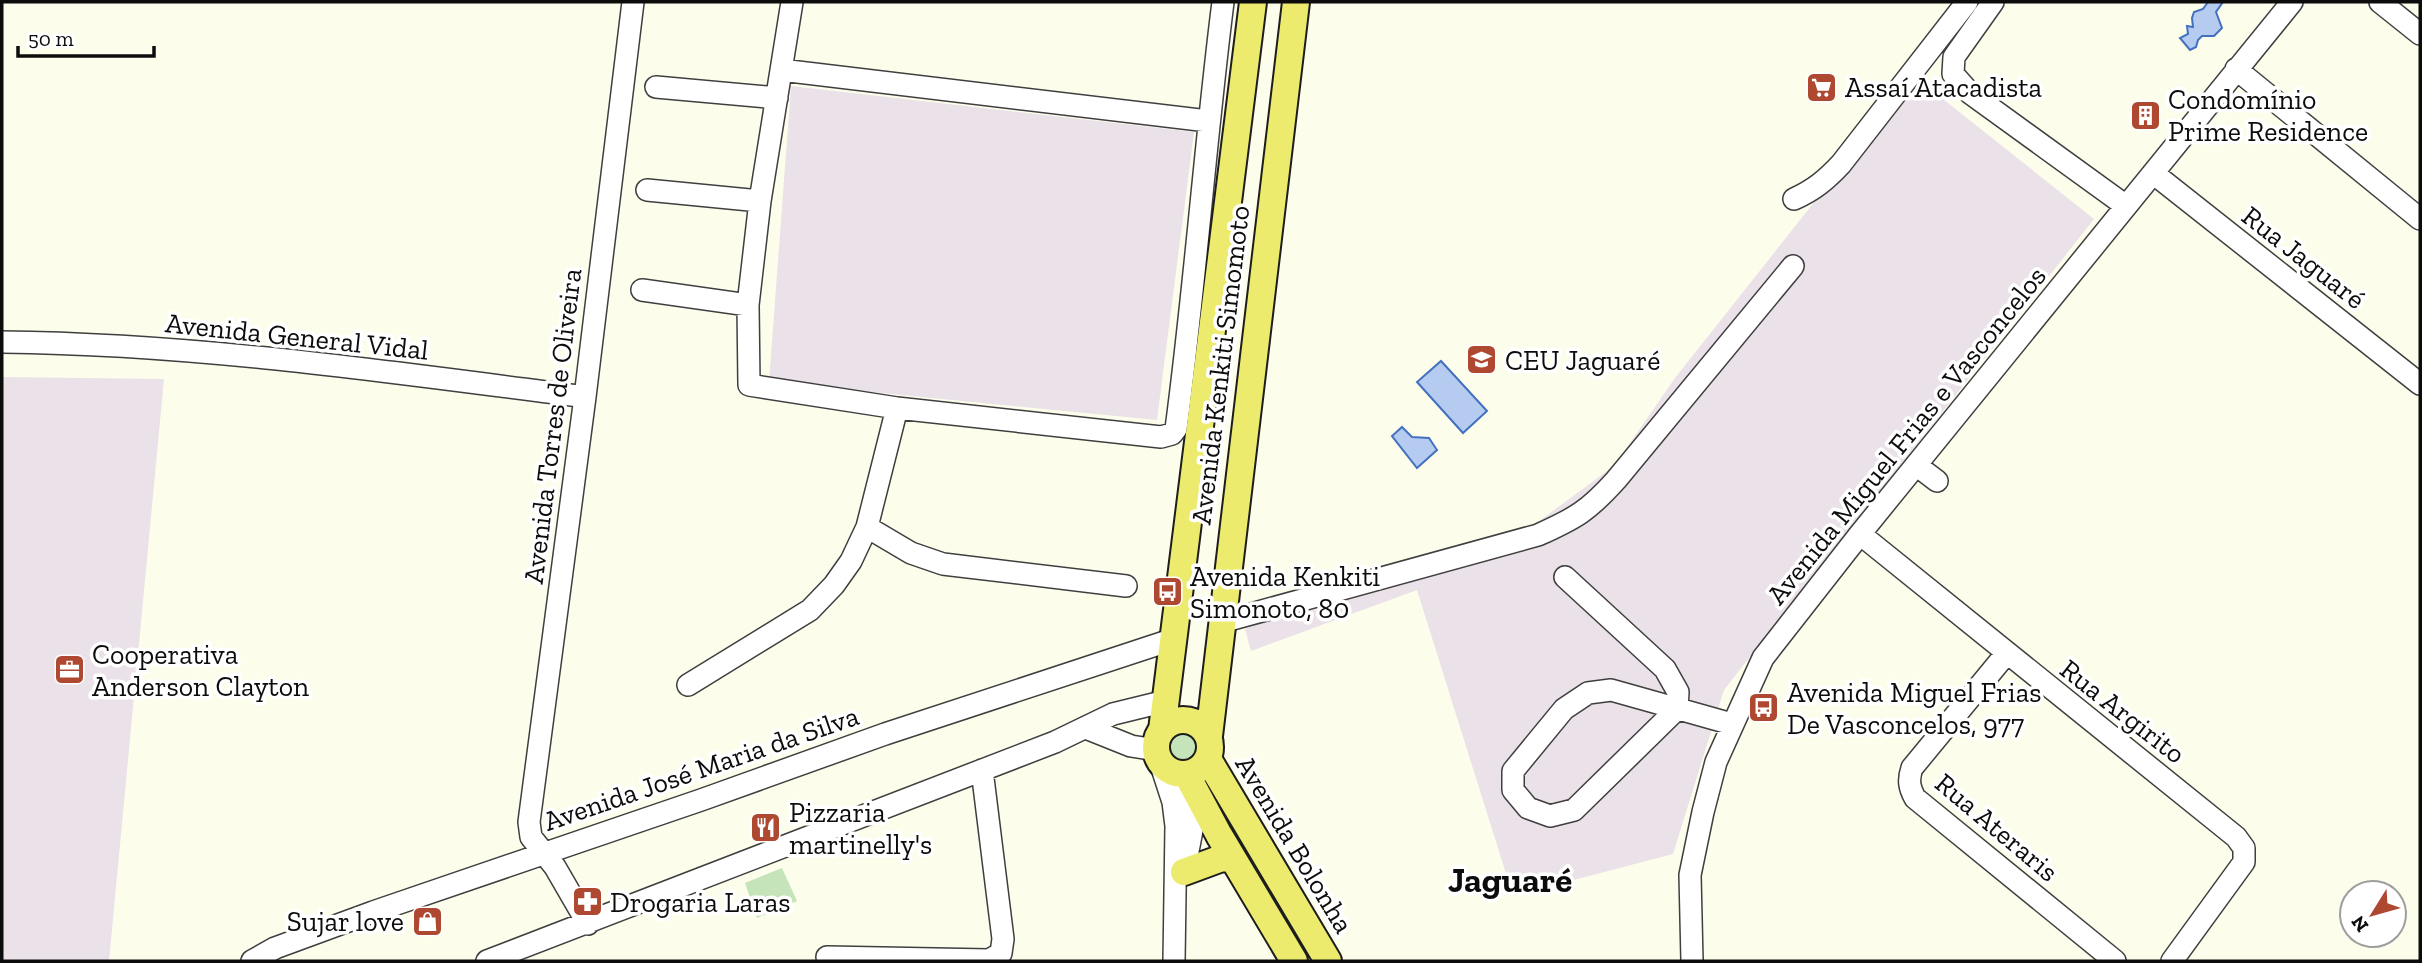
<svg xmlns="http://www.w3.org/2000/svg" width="2422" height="963" viewBox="0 0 2422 963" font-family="'Zilla Slab',serif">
<rect width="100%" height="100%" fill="#fdfdec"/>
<path fill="#eae1e9" d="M1914,76L2094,219L1724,690L1673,854L1513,896L1417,590L1251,651L1245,629L1535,524L1614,466L1675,378Z
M791,86L1194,132L1157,420L769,382Z
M2,377L164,379L109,961H2Z"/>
<path fill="#c5e4b9" d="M1169 747a14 14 0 1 1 28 0a14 14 0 1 1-28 0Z
M782,868L797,901L757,918L745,883Z"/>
<path fill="#b5ccf0" stroke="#4371c0" stroke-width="2" d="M2208,2H2223L2216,12L2222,28L2214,36H2202L2198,40L2196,47L2190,50L2180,38L2188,34L2187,26L2193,27L2192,18L2194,12L2203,9Z
M1441,361L1487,411L1463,433L1417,382Z
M1402,427L1412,437L1429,438L1437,450L1417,468L1392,436Z"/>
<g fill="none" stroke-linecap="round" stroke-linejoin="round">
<defs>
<path id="minor" d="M792,2L760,201L748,305L749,385L897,408L1161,437L1172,434L1176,429C1195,287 1205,144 1223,2
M1993,2L1954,57L1953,74L1970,93L2126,206
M2380,2L2420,34
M2236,69L2420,219
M781,70L1208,121
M656,87L777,98
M2153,173L2420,384
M647,190L760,201
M1794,199C1814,190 1826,180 1841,164L1967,2
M642,290L748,305
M2,342C197,344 391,372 585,397
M1916,465L1937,481
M867,527L911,553L943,564L1126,586
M1860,534L2236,837L2244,848V862L2172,961
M1565,577L1665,669L1678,692L1677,709L1574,810L1550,816L1528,808L1513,790V771L1564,709L1588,693L1611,690L1732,724
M1222,622L1538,535C1576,518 1588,511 1616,480L1793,266
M2006,654L1912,768C1908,780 1909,787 1915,798L2115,961
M688,685L810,610L834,585L851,561L867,527L897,408
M1086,728L1131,746L1156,750
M1160,762L1173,802L1176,826L1174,961
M1184,872L1193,825L1185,784
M588,924L555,867L531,837L529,822L585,397L633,2
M827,957L989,960L1001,953L1003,939L982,770
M252,961L275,948L373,912L701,800L885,734L1174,639
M487,961L1055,742L1113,714L1166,701
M1692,961L1690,875L1703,812L1716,762L1763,658L1860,534L2292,2"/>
<path id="major" d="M1156 747a27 27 0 1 1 54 0a27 27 0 1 1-54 0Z
M1162,730L1253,2
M1209,736L1296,2
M1208,759L1328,961
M1187,775L1219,835L1294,961
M1184,872L1222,858L1233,859"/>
</defs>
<use href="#minor" stroke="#3f3f3f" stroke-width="24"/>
<use href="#major" stroke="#1d1d1d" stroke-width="30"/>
<use href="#minor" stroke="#fff" stroke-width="21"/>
<use href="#major" stroke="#eceb6e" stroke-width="26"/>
</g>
<defs>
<symbol id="supermarket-square" viewBox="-11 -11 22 22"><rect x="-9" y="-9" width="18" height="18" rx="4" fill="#af4831" stroke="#fff"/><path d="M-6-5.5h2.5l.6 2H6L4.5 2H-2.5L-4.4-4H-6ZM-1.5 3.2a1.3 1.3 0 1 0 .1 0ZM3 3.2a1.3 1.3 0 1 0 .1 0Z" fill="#fff"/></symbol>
<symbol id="building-square" viewBox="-11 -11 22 22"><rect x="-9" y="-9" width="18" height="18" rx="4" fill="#af4831" stroke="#fff"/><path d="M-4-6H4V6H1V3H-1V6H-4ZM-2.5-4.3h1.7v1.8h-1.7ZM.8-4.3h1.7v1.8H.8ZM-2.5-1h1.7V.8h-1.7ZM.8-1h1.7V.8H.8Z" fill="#fff"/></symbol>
<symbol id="school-square" viewBox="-11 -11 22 22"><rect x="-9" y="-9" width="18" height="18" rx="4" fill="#af4831" stroke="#fff"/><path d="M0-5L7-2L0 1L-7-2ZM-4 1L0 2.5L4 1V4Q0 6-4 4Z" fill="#fff"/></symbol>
<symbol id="bus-square" viewBox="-11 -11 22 22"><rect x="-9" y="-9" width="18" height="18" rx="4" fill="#af4831" stroke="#fff"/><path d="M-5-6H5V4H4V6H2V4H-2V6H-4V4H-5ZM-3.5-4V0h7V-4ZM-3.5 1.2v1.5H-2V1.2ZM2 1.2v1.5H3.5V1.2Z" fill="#fff"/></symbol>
<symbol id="office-square" viewBox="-11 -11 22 22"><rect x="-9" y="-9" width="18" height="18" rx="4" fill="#af4831" stroke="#fff"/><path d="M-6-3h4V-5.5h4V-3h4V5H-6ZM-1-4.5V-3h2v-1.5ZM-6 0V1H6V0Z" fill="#fff"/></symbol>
<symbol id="restaurant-square" viewBox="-11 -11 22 22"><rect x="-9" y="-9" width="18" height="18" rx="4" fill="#af4831" stroke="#fff"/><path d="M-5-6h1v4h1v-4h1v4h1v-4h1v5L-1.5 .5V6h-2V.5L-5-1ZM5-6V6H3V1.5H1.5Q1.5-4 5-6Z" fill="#fff"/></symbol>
<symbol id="pharmacy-square" viewBox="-11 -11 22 22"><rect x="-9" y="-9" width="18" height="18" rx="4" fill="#af4831" stroke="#fff"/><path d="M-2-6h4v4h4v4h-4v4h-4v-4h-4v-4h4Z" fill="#fff"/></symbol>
<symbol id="shop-square" viewBox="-11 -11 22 22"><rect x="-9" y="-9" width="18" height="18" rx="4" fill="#af4831" stroke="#fff"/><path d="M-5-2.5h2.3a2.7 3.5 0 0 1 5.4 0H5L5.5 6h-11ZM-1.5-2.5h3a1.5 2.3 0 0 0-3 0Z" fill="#fff"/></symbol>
</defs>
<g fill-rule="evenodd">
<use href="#supermarket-square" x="1804" y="70" width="35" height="35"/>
<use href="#building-square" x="2128" y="98" width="35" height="35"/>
<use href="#school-square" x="1464" y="342" width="35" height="35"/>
<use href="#bus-square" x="1150" y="574" width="35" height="35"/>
<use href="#office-square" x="52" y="652" width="35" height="35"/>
<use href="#bus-square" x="1746" y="690" width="35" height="35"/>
<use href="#restaurant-square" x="748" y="810" width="35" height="35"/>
<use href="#pharmacy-square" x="570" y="884" width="35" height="35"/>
<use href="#shop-square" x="410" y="904" width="35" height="35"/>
</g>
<g text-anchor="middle" stroke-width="7" stroke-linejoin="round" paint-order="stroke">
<g font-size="28" fill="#0c0c0c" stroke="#fff" text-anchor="start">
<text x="1845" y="97">Assaí Atacadista</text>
<text x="2168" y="109">Condomínio<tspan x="2168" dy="32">Prime Residence</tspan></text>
<text x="1505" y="370">CEU Jaguaré</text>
<text x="1190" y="586">Avenida Kenkiti<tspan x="1190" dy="32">Simonoto, 80</tspan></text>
<text x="92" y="664">Cooperativa<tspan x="92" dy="32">Anderson Clayton</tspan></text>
<text x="1787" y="702">Avenida Miguel Frias<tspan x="1787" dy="32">De Vasconcelos, 977</tspan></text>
<text x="789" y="822">Pizzaria<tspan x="789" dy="32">martinelly's</tspan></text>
<text x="610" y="912">Drogaria Laras</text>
<text x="404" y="931" text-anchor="end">Sujar love</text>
</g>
<g font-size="28" fill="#0c0c0c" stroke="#fff">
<text transform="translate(2304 257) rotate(38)" y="10">Rua Jaguaré</text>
<text transform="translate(297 336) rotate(6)" y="10">Avenida General Vidal</text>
<text transform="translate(1220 365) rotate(-83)" y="10">Avenida Kenkiti Simomoto</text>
<text transform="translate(552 426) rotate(-83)" y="10">Avenida Torres de Oliveira</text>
<text transform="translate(1906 435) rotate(-51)" y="10">Avenida Miguel Frias e Vasconcelos</text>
<text transform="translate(2123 711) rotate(38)" y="10">Rua Argirito</text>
<text transform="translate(701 768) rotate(-19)" y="10">Avenida José Maria da Silva</text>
<text transform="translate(1997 827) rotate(40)" y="10">Rua Ateraris</text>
<text transform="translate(1295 844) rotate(59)" y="10">Avenida Bolonha</text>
</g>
<g font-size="35" font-weight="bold" fill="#0c0c0c" stroke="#fff">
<text x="1510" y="892">Jaguaré</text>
</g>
</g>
<rect width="2422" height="963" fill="none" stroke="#0c0c0c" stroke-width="7"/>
<g transform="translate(2373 914) rotate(233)"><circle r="33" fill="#ffffff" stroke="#9e9e9e" stroke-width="2"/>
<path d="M0-5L12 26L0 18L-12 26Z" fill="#af4831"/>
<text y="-10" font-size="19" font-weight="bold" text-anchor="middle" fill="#0c0c0c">N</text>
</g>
<path d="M18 46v10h136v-10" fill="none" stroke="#0c0c0c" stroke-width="3.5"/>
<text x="28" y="46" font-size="21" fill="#0c0c0c" stroke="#ffffff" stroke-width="5" paint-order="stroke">50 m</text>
</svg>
